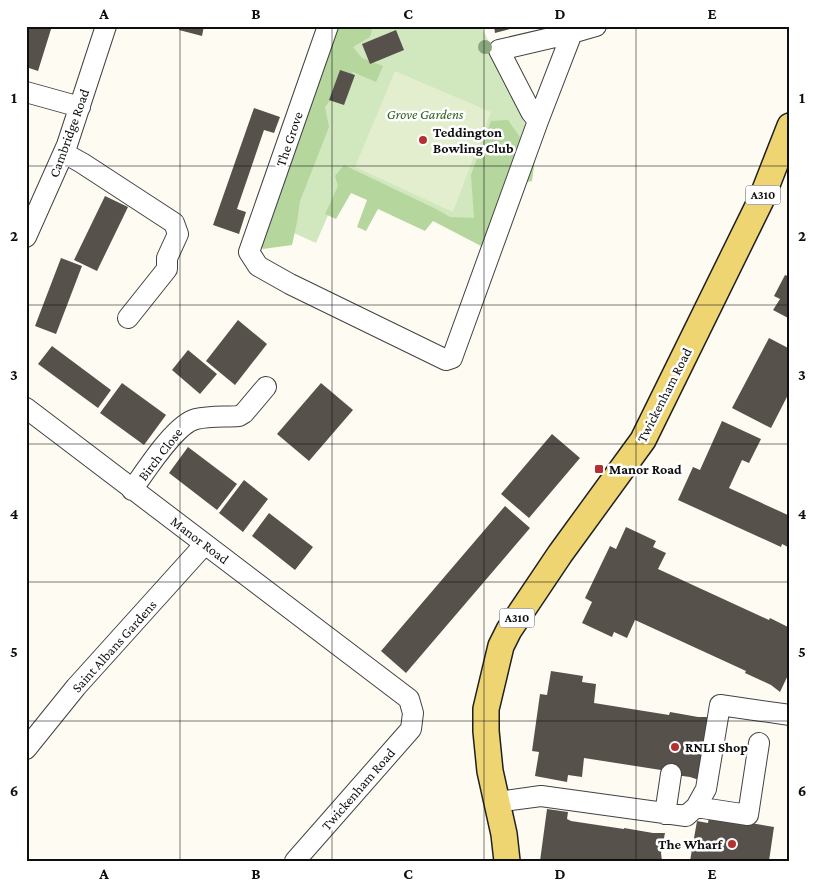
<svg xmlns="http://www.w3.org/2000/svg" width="816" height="887" viewBox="0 0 816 887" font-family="'Crimson Pro',serif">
<rect width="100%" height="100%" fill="#fefcf2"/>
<path fill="#d1e7bd" d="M336,26H481L519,104L527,131L487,237L345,176L316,243L267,221Z"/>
<path fill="#b5d69d" d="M333,26H368L372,30L370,37L353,47L362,58L383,66L376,82L353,72L325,107L329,127L300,201L297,222L292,245L263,249L251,228Z
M508,120L535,159L532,181L522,183L493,237L481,246L433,221L425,231L378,209L366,231L357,227L367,200L351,193L336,219L325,214L338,186L335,176L344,165L436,209L450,217L474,218L471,175L491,121Z"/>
<path fill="#e2eece" d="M395,71L491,112L453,212L355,167Z"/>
<path fill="#57514c" d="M26,26H52L38,71L26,67Z
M180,26H204L202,36L179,30Z
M494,26H518V27L495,33Z
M396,30L404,50L370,64L362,44Z
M340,70L355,75L344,105L329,100Z
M254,108L280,117L274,133L264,130L237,209L246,212L239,234L213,225Z
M105,196L128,207L97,271L74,260Z
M61,258L82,266L56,334L35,326Z
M785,275L790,277V319L773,310L780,299L774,296Z
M238,320L267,344L235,385L206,361Z
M769,338L790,349V391L771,428L732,408Z
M52,346L111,390L98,408L38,364Z
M188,350L217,374L200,394L172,370Z
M122,383L166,415L144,445L100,413Z
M321,383L353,410L309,461L277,434Z
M722,421L761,439L749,463L742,460L729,488L790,516V548L782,544L781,547L678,500L693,467L700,470Z
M552,434L580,458L529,518L501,494Z
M188,447L237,484L217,510L169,473Z
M244,480L268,499L243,532L219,513Z
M505,506L530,528L406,673L381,651Z
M269,513L313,547L295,570L252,536Z
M626,527L656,541L653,547L666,553L658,569L769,620L770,618L790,628V671L780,692L771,685L745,673L746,671L635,620L627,638L614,632L612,637L582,623L592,602L585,598L610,546L616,549Z
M551,671L583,676L582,682L596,684L594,703L669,715L670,712L698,717H710L706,747L700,749L705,751L699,780L690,777L661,773V770L584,758L582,777L568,775L567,782L535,776L539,752L532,751L540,694L547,695Z
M547,809L568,812L567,819L571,821L624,829V828L653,833H665L661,853L662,861H540Z
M709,816L774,827L769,861H690L697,821L708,823Z"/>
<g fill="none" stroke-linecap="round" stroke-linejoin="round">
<defs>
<path id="minor" d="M328,26L249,252L258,266L290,284L446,360L452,358L538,121L572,33L596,26
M26,92L80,107
M538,121L531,112L499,50L572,33
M64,153L82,163L174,223L178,234L167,258V269L128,318
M26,237L67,145L106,26
M26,408C153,506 282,601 409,699L413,713L411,729L295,861
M132,490C145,472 175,424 196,419C209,416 225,417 239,416L244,413L266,387
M26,749L76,687L205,544
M497,802L541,796L686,816L696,807L748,815L759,743
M696,807L706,789L720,705L790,715
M665,814L671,774"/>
<path id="major" d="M507,861L504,834L490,771L486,731V709L501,646L509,630L560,554L643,440L761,200L790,126"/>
</defs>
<use href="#minor" stroke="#424242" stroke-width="22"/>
<use href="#major" stroke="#202020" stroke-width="28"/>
<use href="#minor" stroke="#fff" stroke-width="20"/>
<use href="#major" stroke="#eed571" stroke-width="25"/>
</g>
<circle fill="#8ca780" cx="485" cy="47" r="7"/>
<path fill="none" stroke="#0f0f0f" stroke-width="1" stroke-opacity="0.55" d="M180,26V861M332,26V861M484,26V861M636,26V861M26,166H790M26,305H790M26,444H790M26,582H790M26,721H790"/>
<g fill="#b53031" stroke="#fff" stroke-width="2">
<circle cx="423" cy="140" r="5"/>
<rect x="594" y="464" width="10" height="10" rx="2.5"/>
<circle cx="675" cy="747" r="5"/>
<circle cx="732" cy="844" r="5"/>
</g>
<g text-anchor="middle" stroke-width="5" stroke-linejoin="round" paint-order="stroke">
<g fill="#fff" stroke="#575757" stroke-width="1">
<rect x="745.5" y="185.5" width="35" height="19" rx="4"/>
<rect x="499.5" y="608.5" width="35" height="19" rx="4"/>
</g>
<g font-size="12" font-weight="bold" fill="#0f0f0f">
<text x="763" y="199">A310</text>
<text x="517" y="622">A310</text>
</g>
<g font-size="14" font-style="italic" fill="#2e6223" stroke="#fff">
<text x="425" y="119">Grove Gardens</text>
</g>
<g font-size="14" font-weight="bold" fill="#0f0f0f" stroke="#fff" text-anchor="start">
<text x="433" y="137">Teddington<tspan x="433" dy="16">Bowling Club</tspan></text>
<text x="609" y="474">Manor Road</text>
<text x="685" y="752">RNLI Shop</text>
<text x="722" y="849" text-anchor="end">The Wharf</text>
</g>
<g font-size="14" fill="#0f0f0f" stroke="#fff">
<text transform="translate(69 133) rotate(-70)" y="5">Cambridge Road</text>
<text transform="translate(289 139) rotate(-71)" y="5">The Grove</text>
<text transform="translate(664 395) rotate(-63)" y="5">Twickenham Road</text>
<text transform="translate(160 454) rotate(-52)" y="5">Birch Close</text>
<text transform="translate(200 540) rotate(37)" y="5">Manor Road</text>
<text transform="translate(114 646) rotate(-48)" y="5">Saint Albans Gardens</text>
<text transform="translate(358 789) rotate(-49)" y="5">Twickenham Road</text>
</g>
</g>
<rect width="816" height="887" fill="none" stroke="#ffffff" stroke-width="55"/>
<rect x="28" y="28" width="760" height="832" fill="none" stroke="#0f0f0f" stroke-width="2"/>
<g font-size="16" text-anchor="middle" font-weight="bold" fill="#0f0f0f">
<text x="104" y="19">A</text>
<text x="256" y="19">B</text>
<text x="408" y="19">C</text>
<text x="560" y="19">D</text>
<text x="712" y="19">E</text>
<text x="14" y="103">1</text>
<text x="802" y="103">1</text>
<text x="14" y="241">2</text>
<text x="802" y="241">2</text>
<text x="14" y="380">3</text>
<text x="802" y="380">3</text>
<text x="14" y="519">4</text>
<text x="802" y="519">4</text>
<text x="14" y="657">5</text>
<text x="802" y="657">5</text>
<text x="14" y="796">6</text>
<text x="802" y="796">6</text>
<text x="104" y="879">A</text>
<text x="256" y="879">B</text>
<text x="408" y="879">C</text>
<text x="560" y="879">D</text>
<text x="712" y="879">E</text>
</g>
</svg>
